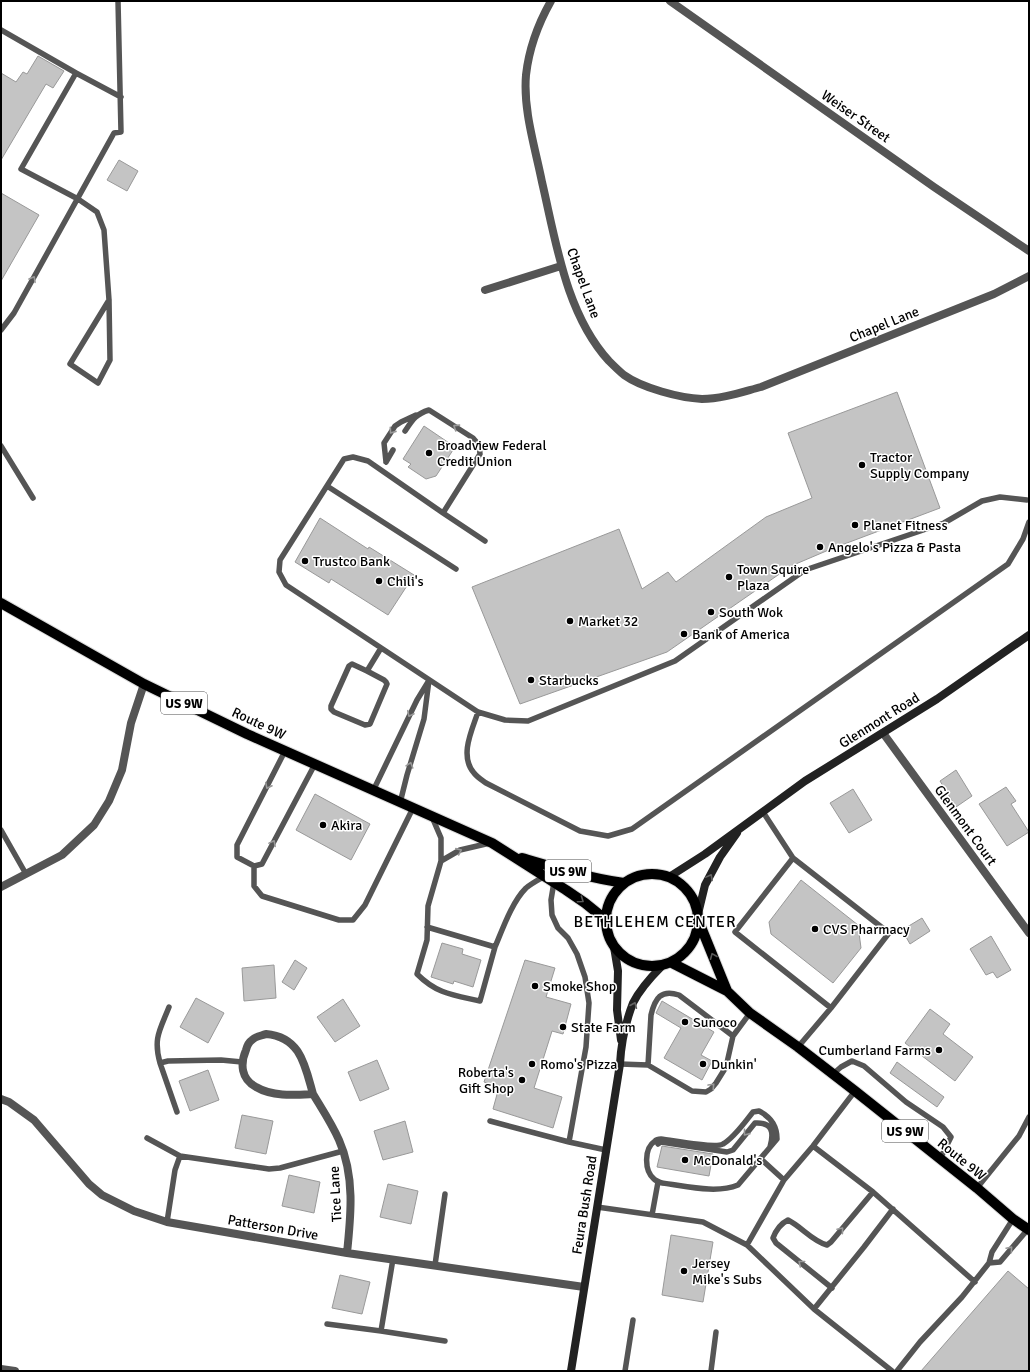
<svg xmlns="http://www.w3.org/2000/svg" width="1030" height="1372" viewBox="0 0 1030 1372" font-family="Signika,sans-serif">
<rect width="100%" height="100%" fill="#fff"/>
<path fill="#c4c4c4" stroke="#999" d="M38,56L64,71L53,88L46,84L1,160V73L16,82L23,72L27,74Z
M119,160L138,171L127,191L107,180Z
M1,193L39,215L1,281Z
M897,392L940,508L831,549L791,566L667,652L520,704L472,587L619,529L642,589L668,572L676,582L766,517L812,498L788,433Z
M424,426L455,447L436,476L426,479L408,467L411,464L403,459Z
M320,518L368,549L369,547L414,575L388,615L331,579L329,583L295,562Z
M956,770L972,796L956,807L940,781Z
M1006,787L1016,801L1011,804L1029,832L1007,846L979,804Z
M853,789L872,820L849,833L830,803Z
M315,794L370,824L351,860L296,830Z
M801,880L858,925L861,948L833,983L771,934L769,922Z
M922,918L930,931L910,944L902,930Z
M991,936L1011,970L997,978L993,972L986,975L970,949Z
M442,943L463,949L462,954L481,960L473,987L454,981L453,984L431,977Z
M295,960L307,968L294,990L282,982Z
M525,960L555,968L546,997L571,1004L563,1034L552,1031L534,1088L562,1097L553,1128L493,1109L499,1087L484,1082Z
M274,965L276,998L244,1001L242,968Z
M196,998L224,1013L208,1043L180,1027Z
M343,999L360,1026L335,1042L317,1017Z
M662,1001L714,1032L701,1055L712,1061L702,1080L664,1058L681,1028L656,1013Z
M930,1009L950,1024L943,1034L973,1057L955,1081L905,1043Z
M377,1060L389,1089L360,1101L348,1072Z
M897,1062L944,1097L937,1107L890,1073Z
M208,1070L219,1100L190,1111L179,1081Z
M242,1115L273,1121L266,1154L235,1148Z
M405,1121L413,1152L383,1160L374,1131Z
M662,1146L713,1154L709,1176L657,1167Z
M289,1175L320,1182L314,1213L282,1206Z
M388,1184L418,1191L411,1224L380,1217Z
M671,1235L713,1242L703,1302L662,1295Z
M1008,1271L1029,1289V1371H921Z
M340,1275L370,1282L362,1314L332,1308Z"/>
<g fill="none" stroke-linecap="round" stroke-linejoin="round">
<defs>
<path id="primary" d="M1,603L144,684L247,734L492,843L566,890L585,903L606,920
M522,858C556,868 589,878 624,883
M606 920a46 46 0 1 1 92 0a46 46 0 1 1-92 0Z
M699,922L727,991
M672,963L727,991L750,1013L798,1047L855,1091L977,1188L1013,1219L1029,1230"/>
</defs>
<use href="#primary" stroke="#dbdbdb" stroke-width="12"/>
<path stroke="#555" stroke-width="5.5" d="M1,30L76,73
M109,300L70,364L98,383L110,360L109,300L104,230L97,212L78,199L21,169L76,73L121,97
M1,330L14,313L114,133L121,132L118,1
M405,431C413,419 416,414 429,410L473,438L479,445L480,454L443,513
M1,446L33,498
M386,462L384,443L395,426L401,422L416,415
M386,462L393,450
M327,486L456,569
M485,541L443,513L368,461L353,457L344,459L280,560L279,572L286,585L478,712L505,720L528,721L675,661L805,570L944,523L982,501L1000,497L1027,500
M367,671L384,680L386,682L387,684L370,724L365,725L334,712L331,709V706L349,666L352,664L367,671L381,648
M478,712C472,730 459,756 474,773C477,777 482,780 486,783L580,831L608,836L632,829L1008,564L1023,539L1029,522
M285,751L237,845V857L254,866L262,864L315,764
M373,791L417,700L428,682
M400,803L407,775L424,719L429,680
M763,812L793,858L889,933L831,1008L798,1047
M432,817L441,838V861L460,850L490,843
M1,830L26,874
M793,858L735,932L831,1008
M254,866V886L262,896L339,920H353L365,905L413,808
M554,882L551,900L552,915L558,928L568,938L577,954L585,977L589,1003L586,1047L569,1142L606,1150
M427,927L495,947L480,1001C453,995 437,994 417,974L427,940L428,906L441,861
M495,947C503,928 512,902 526,888C532,883 538,880 545,876
M160,1063C153,1038 160,1030 169,1007
M620,1064L648,1065L692,1091L706,1092L711,1089L716,1083L726,1067L733,1036L750,1013
M648,1065L651,1015C655,998 661,989 679,995L733,1036
M833,1074L841,1067L852,1061L864,1066L906,1102L943,1127L951,1137L940,1159
M759,1111C771,1117 777,1126 777,1139L738,1185C716,1194 686,1186 662,1183C659,1182 656,1181 654,1179C644,1171 644,1148 655,1141C656,1140 659,1139 661,1139C672,1140 715,1149 723,1144C734,1138 745,1122 753,1112Z
M177,1112L160,1063L168,1061L221,1060L242,1062
M490,1121L569,1142
M147,1138L180,1156
M658,1144L661,1142L727,1152L733,1150L755,1123C773,1122 774,1133 770,1147
M813,1146L873,1192L975,1282
M761,1159L784,1180
M977,1188L1019,1136L1029,1117
M597,1207L703,1222L747,1245L784,1180L813,1146L855,1091
M652,1215L658,1182
M167,1222L175,1170L180,1156L269,1169L280,1168L343,1151
M747,1245L814,1309L892,1371
M393,1259L381,1331L445,1341
M989,1263L1000,1262L1028,1229
M435,1265L445,1194
M832,1288L776,1243L773,1238C776,1230 780,1224 788,1220C802,1227 812,1241 827,1245L831,1242L873,1192
M814,1309L864,1247L893,1209
M327,1324L381,1331
M625,1371L633,1320
M711,1371L716,1332
M897,1371L920,1342L962,1297L989,1263L992,1252L1013,1219"/>
<path stroke="#555" stroke-width="8" d="M551,1C538,24 529,48 526,75C523,110 535,147 542,182C556,242 566,314 609,361C614,366 619,371 624,375C642,388 680,398 702,399C722,399 742,392 761,387L994,294L1029,276
M670,1L934,187L1029,251
M485,290L561,266
M883,733L1029,933
M1,887L62,855L94,825L109,801L122,770L131,723L144,684
M266,1034C301,1037 305,1066 313,1094C295,1095 273,1097 256,1087C241,1079 240,1064 246,1050C247,1046 249,1042 252,1040C256,1036 261,1036 266,1034Z
M313,1094C322,1109 332,1124 339,1140C355,1176 351,1215 347,1253
M1,1099L9,1102L34,1120L89,1184L102,1195L134,1211L167,1222L347,1253L584,1287
M1,1369L15,1371"/>
<path stroke="#222" stroke-width="8" d="M669,877L705,854L805,781L937,699L1029,635
M698,914L705,885L720,857L737,833
M614,947L618,971L617,1010L621,1040
M571,1371L620,1064C621,1045 626,1021 633,1003C640,989 651,977 662,966"/>
<use href="#primary" stroke="#000" stroke-width="10"/>
</g>
<defs><path id="oneway-chevron" d="M-2-3.5L2.5 0L-2 3.5" fill="none" stroke-width="1.6" stroke-linecap="round" stroke-linejoin="round"/></defs>
<g stroke="#999">
<use href="#oneway-chevron" transform="translate(33 279) rotate(-61)"/>
<use href="#oneway-chevron" transform="translate(456 427) rotate(-147)"/>
<use href="#oneway-chevron" transform="translate(392 431) rotate(125)"/>
<use href="#oneway-chevron" transform="translate(410 714) rotate(116)"/>
<use href="#oneway-chevron" transform="translate(410 765) rotate(-73)"/>
<use href="#oneway-chevron" transform="translate(268 786) rotate(117)"/>
<use href="#oneway-chevron" transform="translate(273 843) rotate(-62)"/>
<use href="#oneway-chevron" transform="translate(459 851) rotate(-24)"/>
<use href="#oneway-chevron" transform="translate(712 1086) rotate(-47)"/>
<use href="#oneway-chevron" transform="translate(746 1133) rotate(129)"/>
<use href="#oneway-chevron" transform="translate(841 1230) rotate(-50)"/>
<use href="#oneway-chevron" transform="translate(1010 1249) rotate(-49)"/>
<use href="#oneway-chevron" transform="translate(801 1263) rotate(-141)"/>
</g>
<g stroke="#646464">
<use href="#oneway-chevron" transform="translate(710 877) rotate(-62)"/>
<use href="#oneway-chevron" transform="translate(634 1005) rotate(-67)"/>
</g>
<g stroke="#595959">
<use href="#oneway-chevron" transform="translate(581 900) rotate(35)"/>
<use href="#oneway-chevron" transform="translate(713 956) rotate(-112)"/>
</g>
<g fill="#000" stroke="#fff" stroke-width="1.5">
<circle cx="429" cy="453" r="4"/>
<circle cx="862" cy="465" r="4"/>
<circle cx="855" cy="525" r="4"/>
<circle cx="820" cy="547" r="4"/>
<circle cx="305" cy="561" r="4"/>
<circle cx="729" cy="577" r="4"/>
<circle cx="379" cy="581" r="4"/>
<circle cx="711" cy="612" r="4"/>
<circle cx="570" cy="621" r="4"/>
<circle cx="684" cy="634" r="4"/>
<circle cx="531" cy="680" r="4"/>
<circle cx="323" cy="825" r="4"/>
<circle cx="815" cy="929" r="4"/>
<circle cx="535" cy="986" r="4"/>
<circle cx="685" cy="1022" r="4"/>
<circle cx="563" cy="1027" r="4"/>
<circle cx="939" cy="1050" r="4"/>
<circle cx="532" cy="1064" r="4"/>
<circle cx="703" cy="1064" r="4"/>
<circle cx="522" cy="1080" r="4"/>
<circle cx="685" cy="1160" r="4"/>
<circle cx="684" cy="1271" r="4"/>
</g>
<g text-anchor="middle" stroke-width="3" stroke-linejoin="round" paint-order="stroke">
<g fill="#fff" stroke="#4c4c4c" stroke-width="1">
<rect x="161" y="692" width="46" height="22" rx="3"/>
<rect x="545" y="860" width="46" height="22" rx="3"/>
<rect x="882" y="1120" width="46" height="22" rx="3"/>
</g>
<g font-size="13" font-weight="bold" fill="#000">
<text x="184" y="708">US 9W</text>
<text x="568" y="876">US 9W</text>
<text x="905" y="1136">US 9W</text>
</g>
<g font-size="14" fill="#000" stroke="#fff">
<text transform="translate(856 116) rotate(35)" y="5">Weiser Street</text>
<text transform="translate(584 283) rotate(70)" y="5">Chapel Lane</text>
<text transform="translate(884 324) rotate(-22)" y="5">Chapel Lane</text>
<text transform="translate(879 720) rotate(-32)" y="5">Glenmont Road</text>
<text transform="translate(259 723) rotate(25)" y="5">Route 9W</text>
<text transform="translate(966 825) rotate(54)" y="5">Glenmont Court</text>
<text transform="translate(962 1159) rotate(39)" y="5">Route 9W</text>
<text transform="translate(335 1194) rotate(-93)" y="5">Tice Lane</text>
<text transform="translate(584 1205) rotate(-81)" y="5">Feura Bush Road</text>
<text transform="translate(273 1227) rotate(10)" y="5">Patterson Drive</text>
</g>
<g font-size="14" fill="#000" stroke="#fff" text-anchor="start">
<text x="437" y="450">Broadview Federal<tspan x="437" dy="16">Credit Union</tspan></text>
<text x="870" y="462">Tractor<tspan x="870" dy="16">Supply Company</tspan></text>
<text x="863" y="530">Planet Fitness</text>
<text x="828" y="552">Angelo's Pizza &amp; Pasta</text>
<text x="313" y="566">Trustco Bank</text>
<text x="737" y="574">Town Squire<tspan x="737" dy="16">Plaza</tspan></text>
<text x="387" y="586">Chili's</text>
<text x="719" y="617">South Wok</text>
<text x="578" y="626">Market 32</text>
<text x="692" y="639">Bank of America</text>
<text x="539" y="685">Starbucks</text>
<text x="331" y="830">Akira</text>
<text x="823" y="934">CVS Pharmacy</text>
<text x="543" y="991">Smoke Shop</text>
<text x="693" y="1027">Sunoco</text>
<text x="571" y="1032">State Farm</text>
<text x="931" y="1055" text-anchor="end">Cumberland Farms</text>
<text x="540" y="1069">Romo's Pizza</text>
<text x="711" y="1069">Dunkin'</text>
<text x="514" y="1077" text-anchor="end">Roberta's<tspan x="514" dy="16">Gift Shop</tspan></text>
<text x="693" y="1165">McDonald's</text>
<text x="692" y="1268">Jersey<tspan x="692" dy="16">Mike's Subs</tspan></text>
</g>
<g font-size="16" letter-spacing="1" fill="#000" stroke="#fff">
<text x="655" y="927">BETHLEHEM CENTER</text>
</g>
</g>
<rect width="1030" height="1372" fill="none" stroke="#000000" stroke-width="4"/>
</svg>
